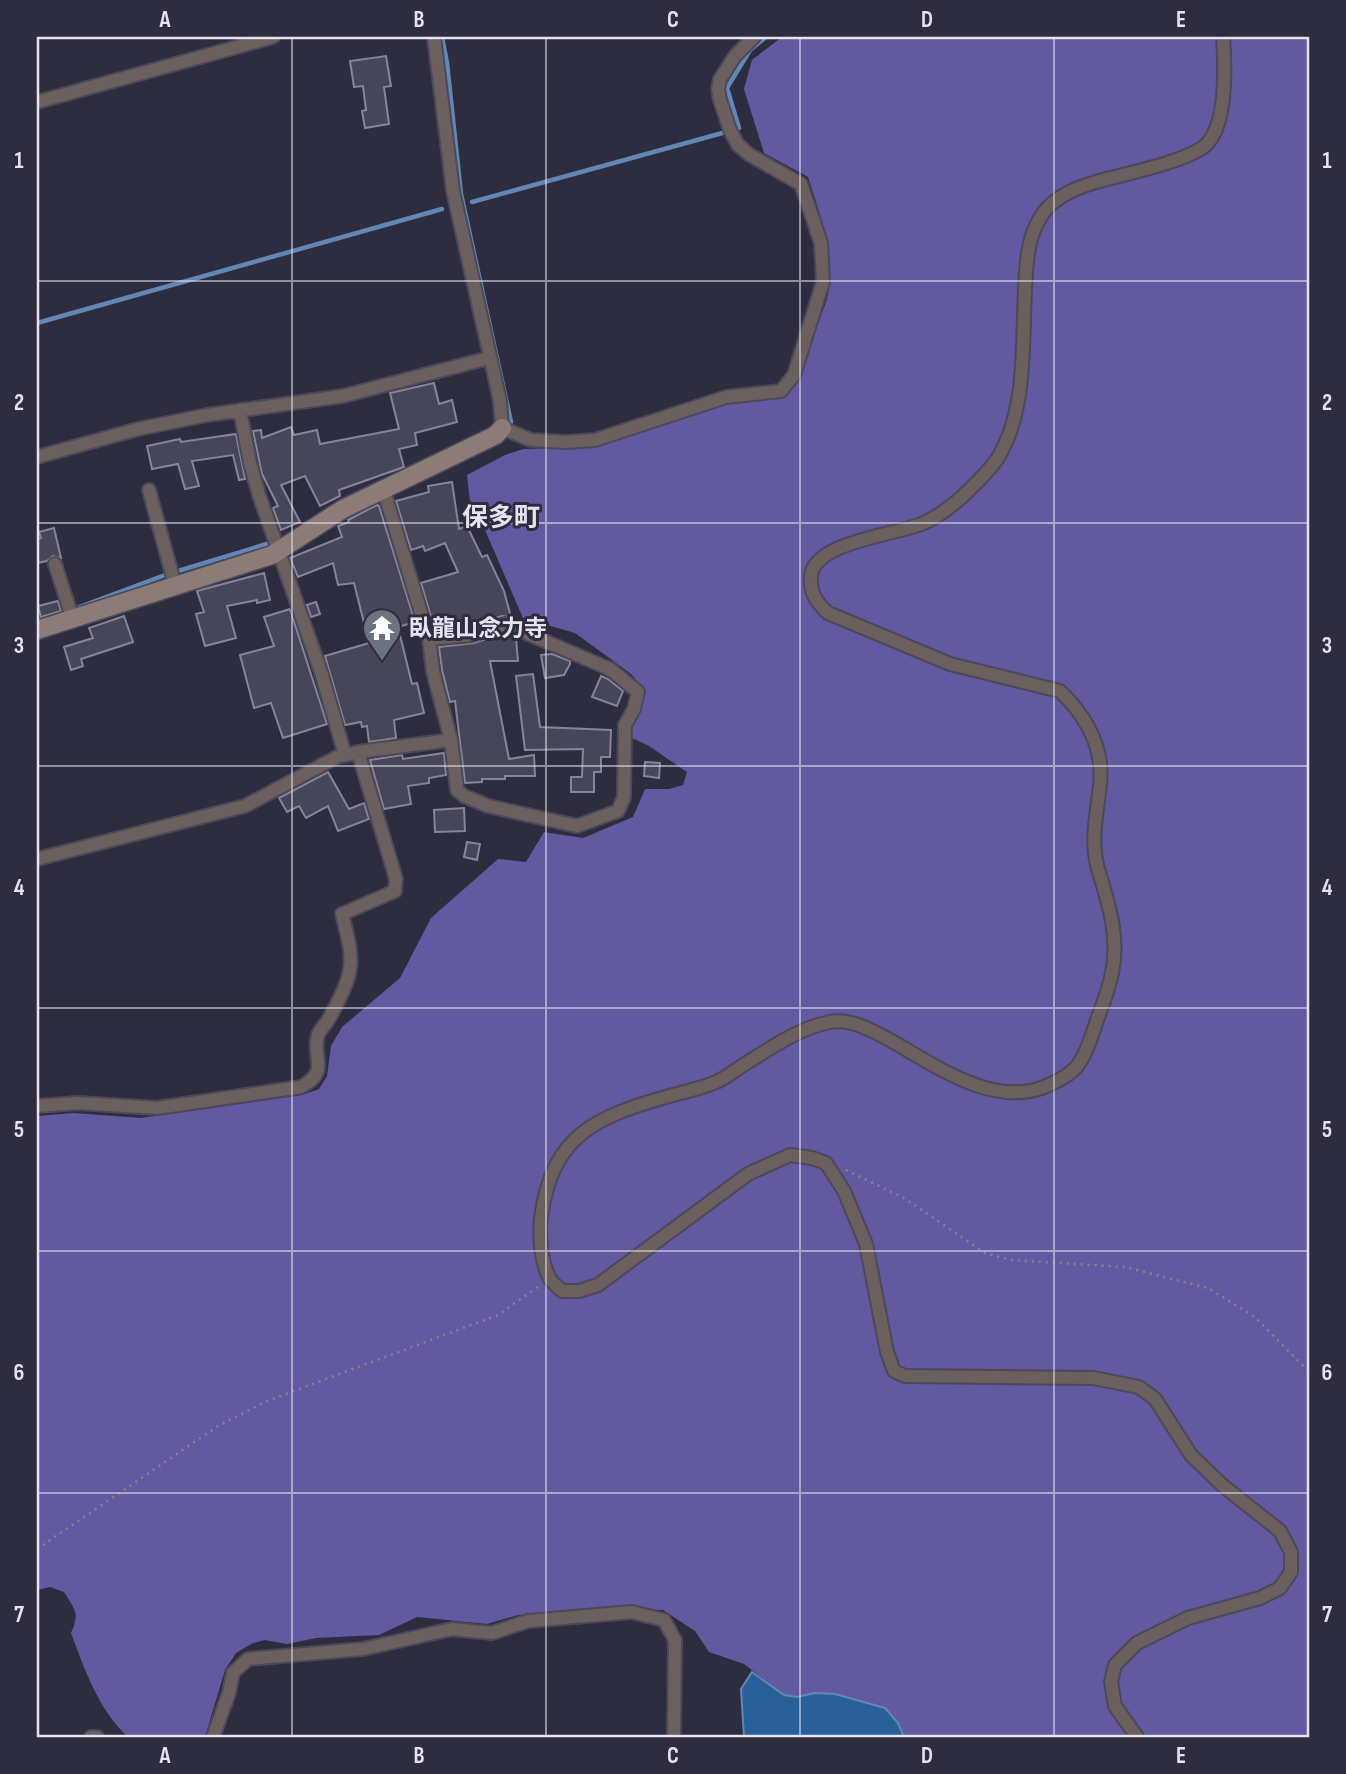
<svg xmlns="http://www.w3.org/2000/svg" width="1346" height="1774" viewBox="0 0 1346 1774" font-family="'Sofia Sans Condensed','Noto Sans JP',sans-serif">
<rect width="100%" height="100%" fill="#2e2d3f"/>
<path fill="#6259a0" d="M782,37H1309V1737H904L898,1723L885,1708L835,1694L815,1693L797,1697L784,1695L744,1664L709,1652L695,1631L663,1610L619,1609L570,1617L518,1615L487,1624L417,1617L379,1635L316,1638L287,1644L265,1640L253,1643L236,1653L225,1670L205,1737H128C98,1709 85,1670 71,1633C80,1613 75,1610 64,1592L50,1587L37,1590V1116L74,1113L141,1118L302,1095L319,1089L327,1076L331,1046L342,1027L400,978L431,918L498,859L526,862L544,832L583,838L633,817L645,789H669L683,785L687,772L649,746L628,736L646,692L631,674L575,633L523,618L482,523L471,510L467,475L505,455L523,449L595,447L643,429L727,403L782,398C799,379 806,359 814,335C818,323 823,311 827,299C837,257 820,216 808,177L764,153L744,89L752,60Z"/>
<path fill="#2a609a" stroke="#6287b4" stroke-width="2" d="M752,1672L784,1695L797,1697L815,1693L835,1694L885,1708L898,1723L904,1737H744L741,1689Z"/>
<g fill="none" stroke-linecap="round" stroke-linejoin="round">
<path stroke="#6287b4" stroke-width="4.5" d="M442,37L447,63L461,194L511,422L509,427
M737,129L739,128L727,88L750,50L766,37
M472,202L726,132
M37,323L442,209
M74,609L165,575L270,543"/>
</g>
<path fill="#474659" stroke="#85849a" stroke-width="2" d="M386,56L391,86L384,87L389,124L365,128L362,111L366,110L363,86L354,87L350,61Z
M434,383L439,404L452,400L457,422L415,433L417,445L399,449L404,467L339,490L340,496L320,506L305,476L281,485L300,522L281,530L273,508L278,506L262,474L253,431L261,430L262,438L291,427L294,435L317,430L320,444L399,429L390,393Z
M236,434L245,479L239,480L233,455L192,461L199,486L185,489L178,464L152,469L147,446L180,439L181,442Z
M452,482L459,529L467,526L482,557L487,555L504,591L511,617L502,616L470,626L435,630L421,583L458,572L445,543L425,551L423,546L411,550L396,501L429,492L428,486Z
M377,505L379,506L415,622L398,627L412,684L417,683L424,713L394,720L396,738L369,742L367,726L362,727L361,722L345,725L325,656L369,643L354,583L338,585L333,563L298,577L290,558L342,537L338,526L349,522L348,520Z
M54,528L61,558L53,556L47,561L37,563V539L41,538L39,532Z
M264,573L270,600L257,603V600L227,606L236,638L205,646L196,614L204,612L197,591Z
M58,601L61,611L41,617L38,606Z
M316,602L320,614L311,617L307,605Z
M290,609L327,724L283,738L271,703L254,708L240,655L274,646L264,617Z
M124,616L133,642L81,659L83,666L71,670L64,647L93,638L89,628Z
M505,633L516,638L518,661H490L509,759L534,755L535,776H505V779H482V782L465,783L455,701L450,702L442,670L439,647L474,643Z
M552,654L570,661V664L564,675L545,678L541,655Z
M533,674L540,727L611,730L610,757H601V772H594V792H571V777H582L583,749L525,750L516,676Z
M601,676L608,679L623,691L617,706L592,697Z
M444,753L446,775L429,778V783L408,786L411,804L384,809L370,760L402,755L403,759Z
M645,762L660,763L659,778L644,776Z
M328,772L349,809L364,803L369,819L338,831L328,806L306,818L299,806L287,812L279,798Z
M464,808L465,831L435,832L434,810Z
M467,842L480,844L477,860L464,857Z"/>
<g fill="none" stroke-linecap="round" stroke-linejoin="round">
<defs>
<path id="street" d="M434,37L453,191L500,401L502,428L531,440L566,442L595,440L726,397L781,391L794,375L823,282L821,243L801,184L750,155L738,145L730,130L720,100L718,89L720,79L735,56L754,37
M37,102L273,37
M240,410L250,463L259,495L321,672L345,755
M37,457L138,429L207,415L343,396L489,358
M149,490L175,585
M55,564L73,620
M429,639L472,635L505,624L610,669L638,692L634,709L625,725L624,797L618,811L577,826L488,806L464,796L457,790L451,740
M37,859L245,806L337,757L358,752L451,740L433,672L429,639L383,488
M37,1106L78,1103L157,1108L301,1087C331,1071 311,1057 318,1035C320,1029 327,1023 330,1017C355,970 355,964 342,914L395,891L396,879L358,752
M91,1737H97
M213,1737L229,1693L233,1673L248,1659L363,1649L452,1629L492,1633L528,1621L632,1612L664,1620L675,1640L674,1737
M1137,1737L1115,1706L1111,1682L1115,1665L1137,1643L1188,1618L1260,1598L1280,1588L1291,1572V1552L1280,1531L1222,1485L1191,1455L1155,1399L1139,1387L1093,1378L905,1376L894,1371L887,1352L866,1244L844,1191L826,1163L812,1158L790,1155L748,1174L598,1285L579,1291H562C558,1287 553,1283 550,1279C541,1263 539,1236 541,1218C552,1133 598,1116 673,1095C687,1091 703,1088 716,1082C726,1078 735,1070 745,1064C771,1048 799,1028 830,1022C850,1018 871,1030 888,1039C932,1063 991,1108 1044,1087C1076,1074 1082,1065 1093,1032C1099,1013 1108,993 1112,973C1120,937 1108,902 1098,869C1090,840 1097,814 1100,785C1104,747 1087,717 1060,691L950,664L828,613C816,602 810,593 811,577C812,542 896,535 924,523C937,517 953,505 963,496C975,484 991,470 999,456C1027,408 1022,344 1025,290C1026,267 1027,239 1040,218C1051,198 1075,188 1096,182C1124,174 1180,163 1202,148C1228,131 1225,64 1223,37"/>
<path id="secondary" d="M37,630L272,555L343,509L496,435L502,428"/>
</defs>
<use href="#street" stroke="#4b4a5b" stroke-width="16"/>
<use href="#secondary" stroke="#4b4a5b" stroke-width="21"/>
<path stroke="#848392" stroke-width="2.5" stroke-dasharray="2 5" stroke-linecap="butt" d="M846,1170L904,1198L985,1253L1011,1260L1125,1267L1208,1288L1255,1317L1309,1372
M37,1549L218,1426L267,1401L498,1315L539,1286"/>
<use href="#street" stroke="#6b605d" stroke-width="12"/>
<use href="#secondary" stroke="#8c7b76" stroke-width="18"/>
</g>
<path fill="none" stroke="#e4e3ef" stroke-width="2" stroke-opacity="0.55" d="M292,37V1737M546,37V1737M800,37V1737M1054,37V1737M37,281H1309M37,523H1309M37,766H1309M37,1008H1309M37,1251H1309M37,1493H1309"/>
<defs>
<symbol id="temple-pin" viewBox="-11 -11 22 30"><path d="M0 17L-7.5 6A9.5 9.5 0 1 1 7.5 6Z" fill="#6b7280" stroke="#2e2d3f"/><path d="M0-6L5-2H3V0L6.5 2.5H4V6H1.5V3h-3V6H-4V2.5H-6.5L-3 0V-2H-5Z" fill="#fff"/></symbol>
</defs>
<g fill-rule="evenodd">
<use href="#temple-pin" x="360" y="606" width="44" height="60"/>
</g>
<g text-anchor="middle" stroke-width="6" stroke-linejoin="round" paint-order="stroke">
<g font-size="23" font-weight="bold" fill="#e4e3ef" stroke="#2e2d3f" text-anchor="start">
<text x="409" y="636">臥龍山念力寺</text>
</g>
<g font-size="26" font-weight="bold" fill="#e4e3ef" stroke="#2e2d3f">
<text x="501" y="526">保多町</text>
</g>
</g>
<rect width="1346" height="1774" fill="none" stroke="#2e2d3f" stroke-width="77"/>
<rect x="38" y="38" width="1270" height="1698" fill="none" stroke="#e4e3ef" stroke-width="2.5"/>
<g font-size="23" text-anchor="middle" font-weight="bold" fill="#e4e3ef">
<text x="165" y="27">A</text>
<text x="419" y="27">B</text>
<text x="673" y="27">C</text>
<text x="927" y="27">D</text>
<text x="1181" y="27">E</text>
<text x="19" y="168">1</text>
<text x="1327" y="168">1</text>
<text x="19" y="410">2</text>
<text x="1327" y="410">2</text>
<text x="19" y="653">3</text>
<text x="1327" y="653">3</text>
<text x="19" y="895">4</text>
<text x="1327" y="895">4</text>
<text x="19" y="1137">5</text>
<text x="1327" y="1137">5</text>
<text x="19" y="1380">6</text>
<text x="1327" y="1380">6</text>
<text x="19" y="1622">7</text>
<text x="1327" y="1622">7</text>
<text x="165" y="1763">A</text>
<text x="419" y="1763">B</text>
<text x="673" y="1763">C</text>
<text x="927" y="1763">D</text>
<text x="1181" y="1763">E</text>
</g>
</svg>
